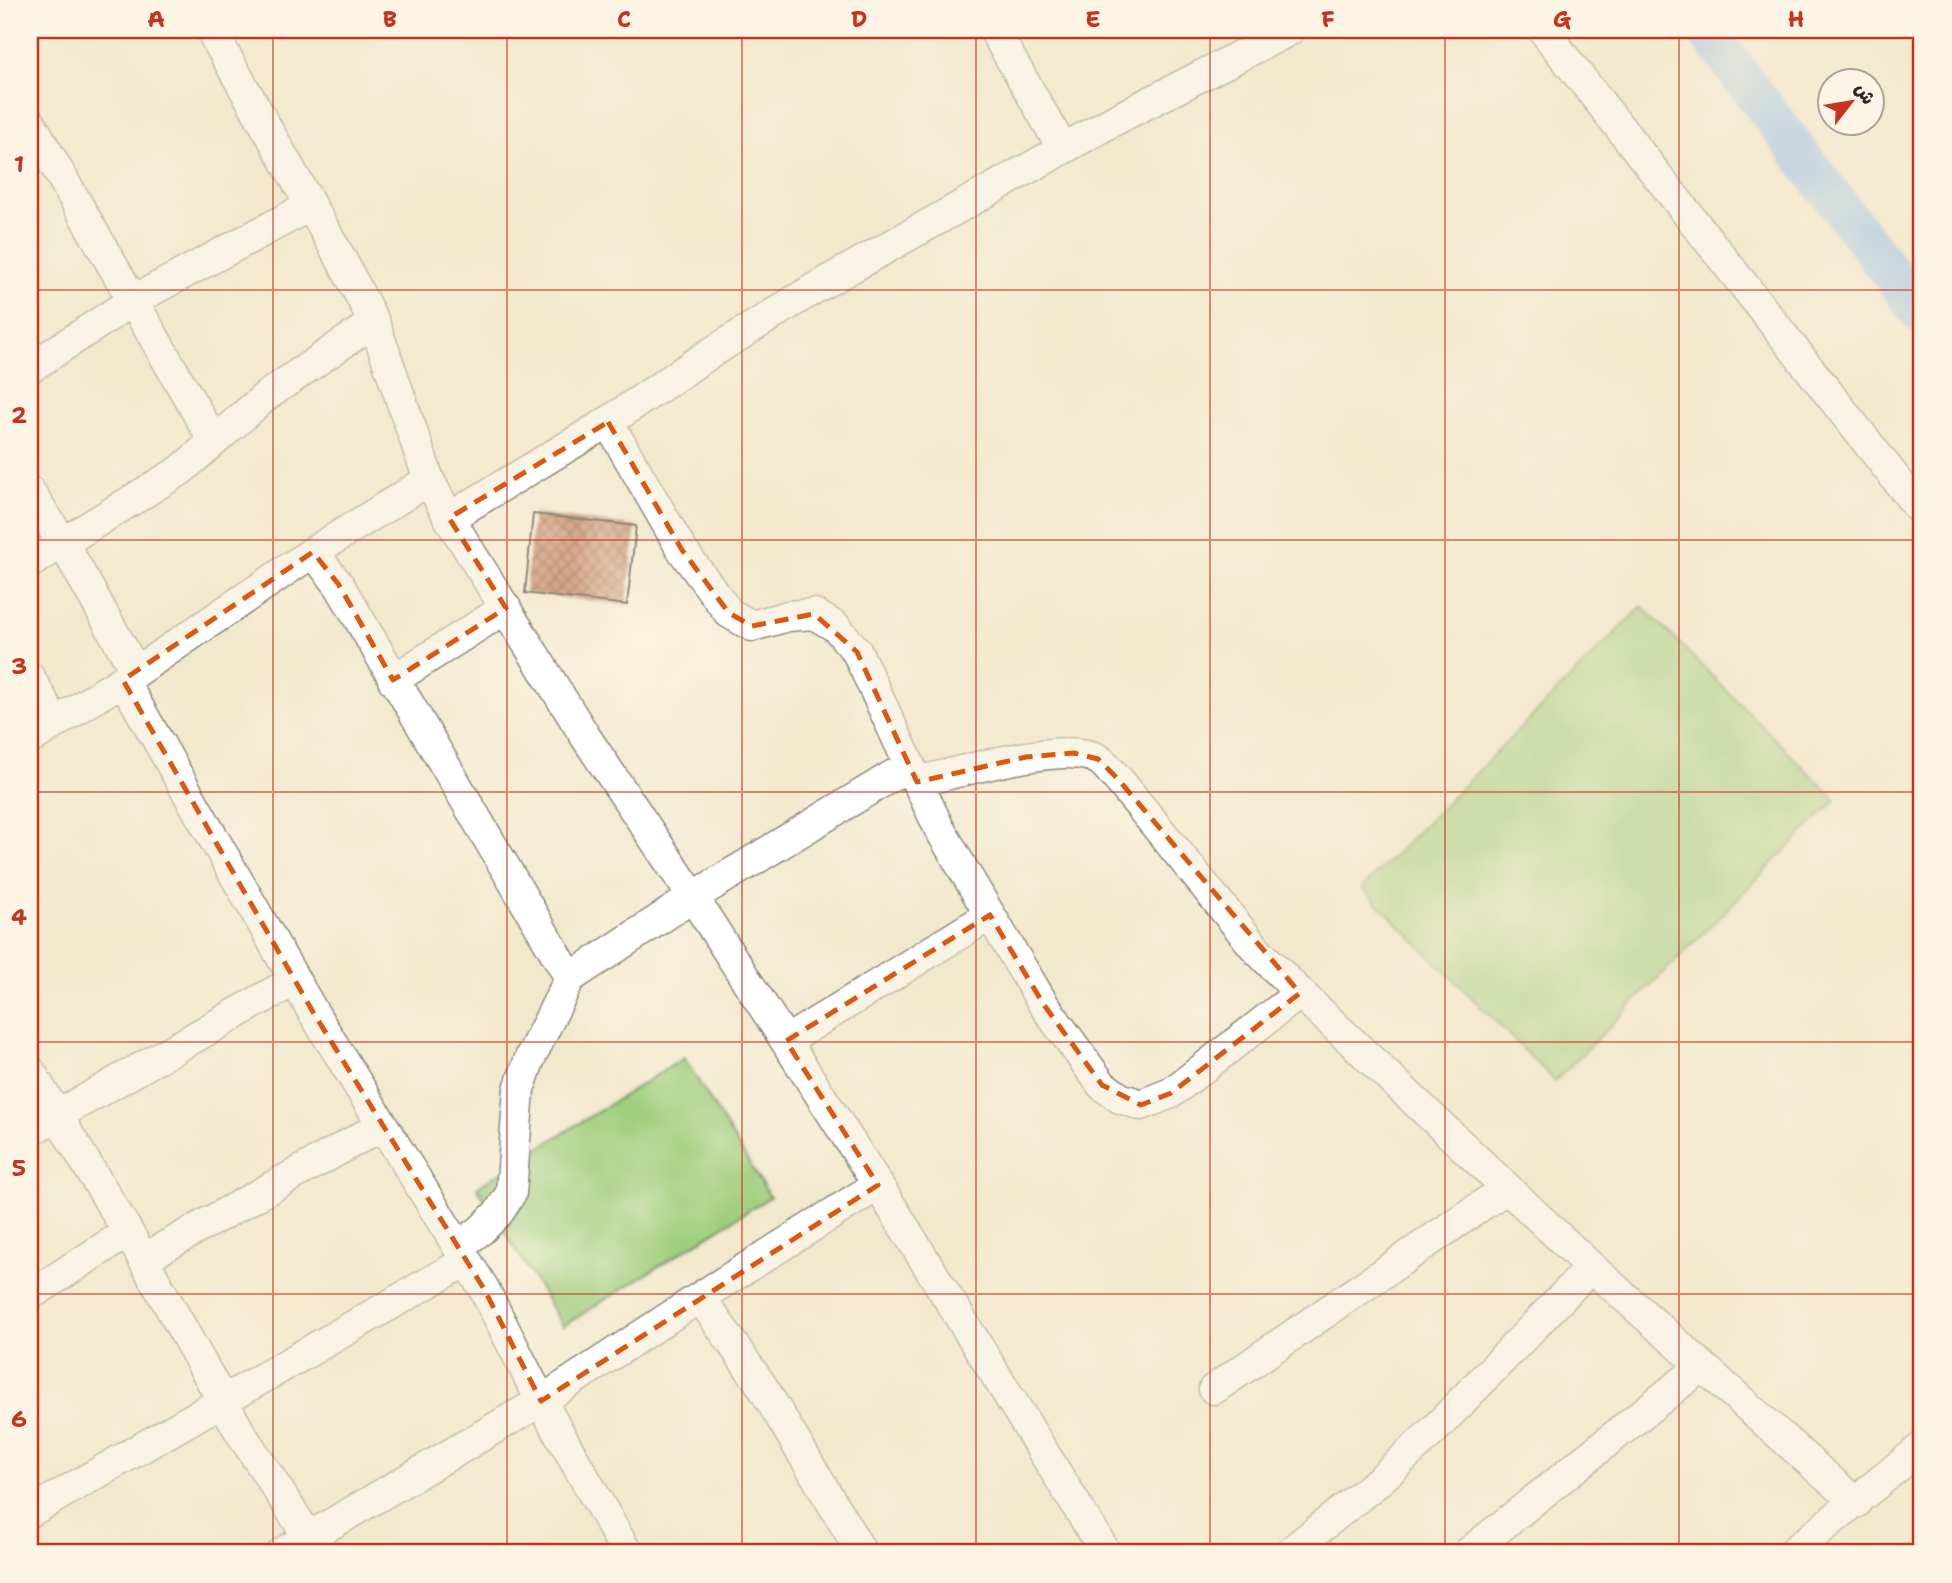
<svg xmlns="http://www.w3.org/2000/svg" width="1952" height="1583" viewBox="0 0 1952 1583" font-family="'Shantell Sans','Playpen Sans Arabic',sans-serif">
<defs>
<pattern id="building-cross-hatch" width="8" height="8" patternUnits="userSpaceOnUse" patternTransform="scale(1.75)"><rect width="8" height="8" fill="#d09979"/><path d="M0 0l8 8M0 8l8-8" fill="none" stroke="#a97d63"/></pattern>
</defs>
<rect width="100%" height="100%" fill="#fcf5e5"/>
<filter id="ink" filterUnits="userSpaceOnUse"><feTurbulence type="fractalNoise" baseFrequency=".0143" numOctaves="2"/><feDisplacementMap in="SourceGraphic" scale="14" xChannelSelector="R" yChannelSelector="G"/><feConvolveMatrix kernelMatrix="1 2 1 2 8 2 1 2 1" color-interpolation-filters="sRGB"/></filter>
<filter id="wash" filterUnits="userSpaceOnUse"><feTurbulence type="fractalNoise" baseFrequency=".00686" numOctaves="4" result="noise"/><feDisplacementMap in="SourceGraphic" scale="28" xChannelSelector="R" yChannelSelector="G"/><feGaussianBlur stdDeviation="1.57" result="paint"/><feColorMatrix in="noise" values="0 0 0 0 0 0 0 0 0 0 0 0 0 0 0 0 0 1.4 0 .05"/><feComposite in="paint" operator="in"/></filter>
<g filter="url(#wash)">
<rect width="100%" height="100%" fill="#f2e9cd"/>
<path fill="#9ece7c" stroke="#647c54" stroke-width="2" d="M1642,606L1836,800L1555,1081L1362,888Z
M684,1058L770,1197L563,1326L477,1187Z"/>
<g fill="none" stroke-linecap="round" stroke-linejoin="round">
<path stroke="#88baf5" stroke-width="40" d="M1706,30L1922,315"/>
</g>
<g id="blocks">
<path fill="url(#building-cross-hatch)" d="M533,514L636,526L627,605L525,593Z"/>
</g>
</g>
<g filter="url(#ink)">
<use href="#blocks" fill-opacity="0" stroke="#8e8a7c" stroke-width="2"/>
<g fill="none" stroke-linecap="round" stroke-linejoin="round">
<defs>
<path id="street" d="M211,30L341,259L374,322L429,480L449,518L585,736L693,897L878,1185L1106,1553
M994,30L1063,149
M1543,30L1922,512
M30,122L213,440
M30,368L134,300L310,206
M608,422L682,550L729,613L752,626L788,616L814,614L836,627L857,652L939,828L990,915L1044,1005L1102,1085L1120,1098L1141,1105L1171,1093L1300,993
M30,492L63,543L136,672
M449,518L608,422L706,356L815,288L1113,121L1290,30
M313,552L339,585L570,978
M30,563L181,470L266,396L374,322
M30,678L55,723
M123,680L313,1012L484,1289L541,1401L627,1553
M393,680L506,608
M30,739L136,672L313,552L429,480
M917,782C956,773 1064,740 1098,759C1105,763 1112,773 1117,778L1257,950L1300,993L1591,1267L1856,1503
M786,1041L990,915
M30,1071L128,1232L240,1432L319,1553
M30,1131L295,980
M458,1247L481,1230L499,1212L511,1193L519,1089L530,1058L570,978L693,897L910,765
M143,1259L383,1125
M30,1295L128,1232
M700,1297L762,1386L862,1553
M1214,1389L1507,1188
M30,1512L466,1261
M282,1553L541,1401L700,1297L878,1185
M1289,1553L1380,1480L1434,1430L1591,1267
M1468,1553L1702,1366
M1792,1553L1922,1447"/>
</defs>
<use href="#street" stroke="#8e8a7c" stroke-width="33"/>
<use href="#street" stroke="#fff" stroke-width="30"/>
</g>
</g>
<path d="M0 0H1952V1583H0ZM608,422L682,550L729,613L752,626L814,614L857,652L917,782L1026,757L1074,753L1098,759L1117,778L1300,993L1171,1093L1141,1105L1102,1085L1044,1005L990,915L786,1041L878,1185L541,1401L484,1289L313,1012L123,680L313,552L339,585L393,680L506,608L449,518Z" fill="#f2e9cd" fill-opacity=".55" fill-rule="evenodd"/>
<path fill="none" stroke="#df570e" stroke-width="5" stroke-dasharray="14 9" stroke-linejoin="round" d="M608,422L682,550L729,613L752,626L814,614L857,652L917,782L1026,757L1074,753L1098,759L1117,778L1300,993L1171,1093L1141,1105L1102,1085L1044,1005L990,915L786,1041L878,1185L541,1401L484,1289L313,1012L123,680L313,552L339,585L393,680L506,608L449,518Z"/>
<path fill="none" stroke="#c8321e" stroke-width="2" stroke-opacity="0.55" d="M273,30V1553M507,30V1553M742,30V1553M976,30V1553M1210,30V1553M1445,30V1553M1679,30V1553M30,290H1922M30,540H1922M30,792H1922M30,1042H1922M30,1294H1922"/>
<rect width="1952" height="1583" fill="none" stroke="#fcf5e5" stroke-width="77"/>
<g transform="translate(1851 102) rotate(59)"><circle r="33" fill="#fcf5e5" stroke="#a8a49b" stroke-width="2"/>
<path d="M0-5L12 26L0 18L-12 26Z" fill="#c8321e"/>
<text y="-10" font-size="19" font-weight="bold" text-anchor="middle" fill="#2b2b2b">ش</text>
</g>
<rect x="38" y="38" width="1875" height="1506" fill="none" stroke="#c8321e" stroke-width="2.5"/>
<g font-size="23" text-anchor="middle" font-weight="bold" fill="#c8321e">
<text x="156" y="27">A</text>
<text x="390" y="27">B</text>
<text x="624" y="27">C</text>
<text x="859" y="27">D</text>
<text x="1093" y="27">E</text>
<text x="1328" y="27">F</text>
<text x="1562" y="27">G</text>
<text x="1796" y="27">H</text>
<text x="19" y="172">1</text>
<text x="19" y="423">2</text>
<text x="19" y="674">3</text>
<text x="19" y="925">4</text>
<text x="19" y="1176">5</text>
<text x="19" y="1427">6</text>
</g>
</svg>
